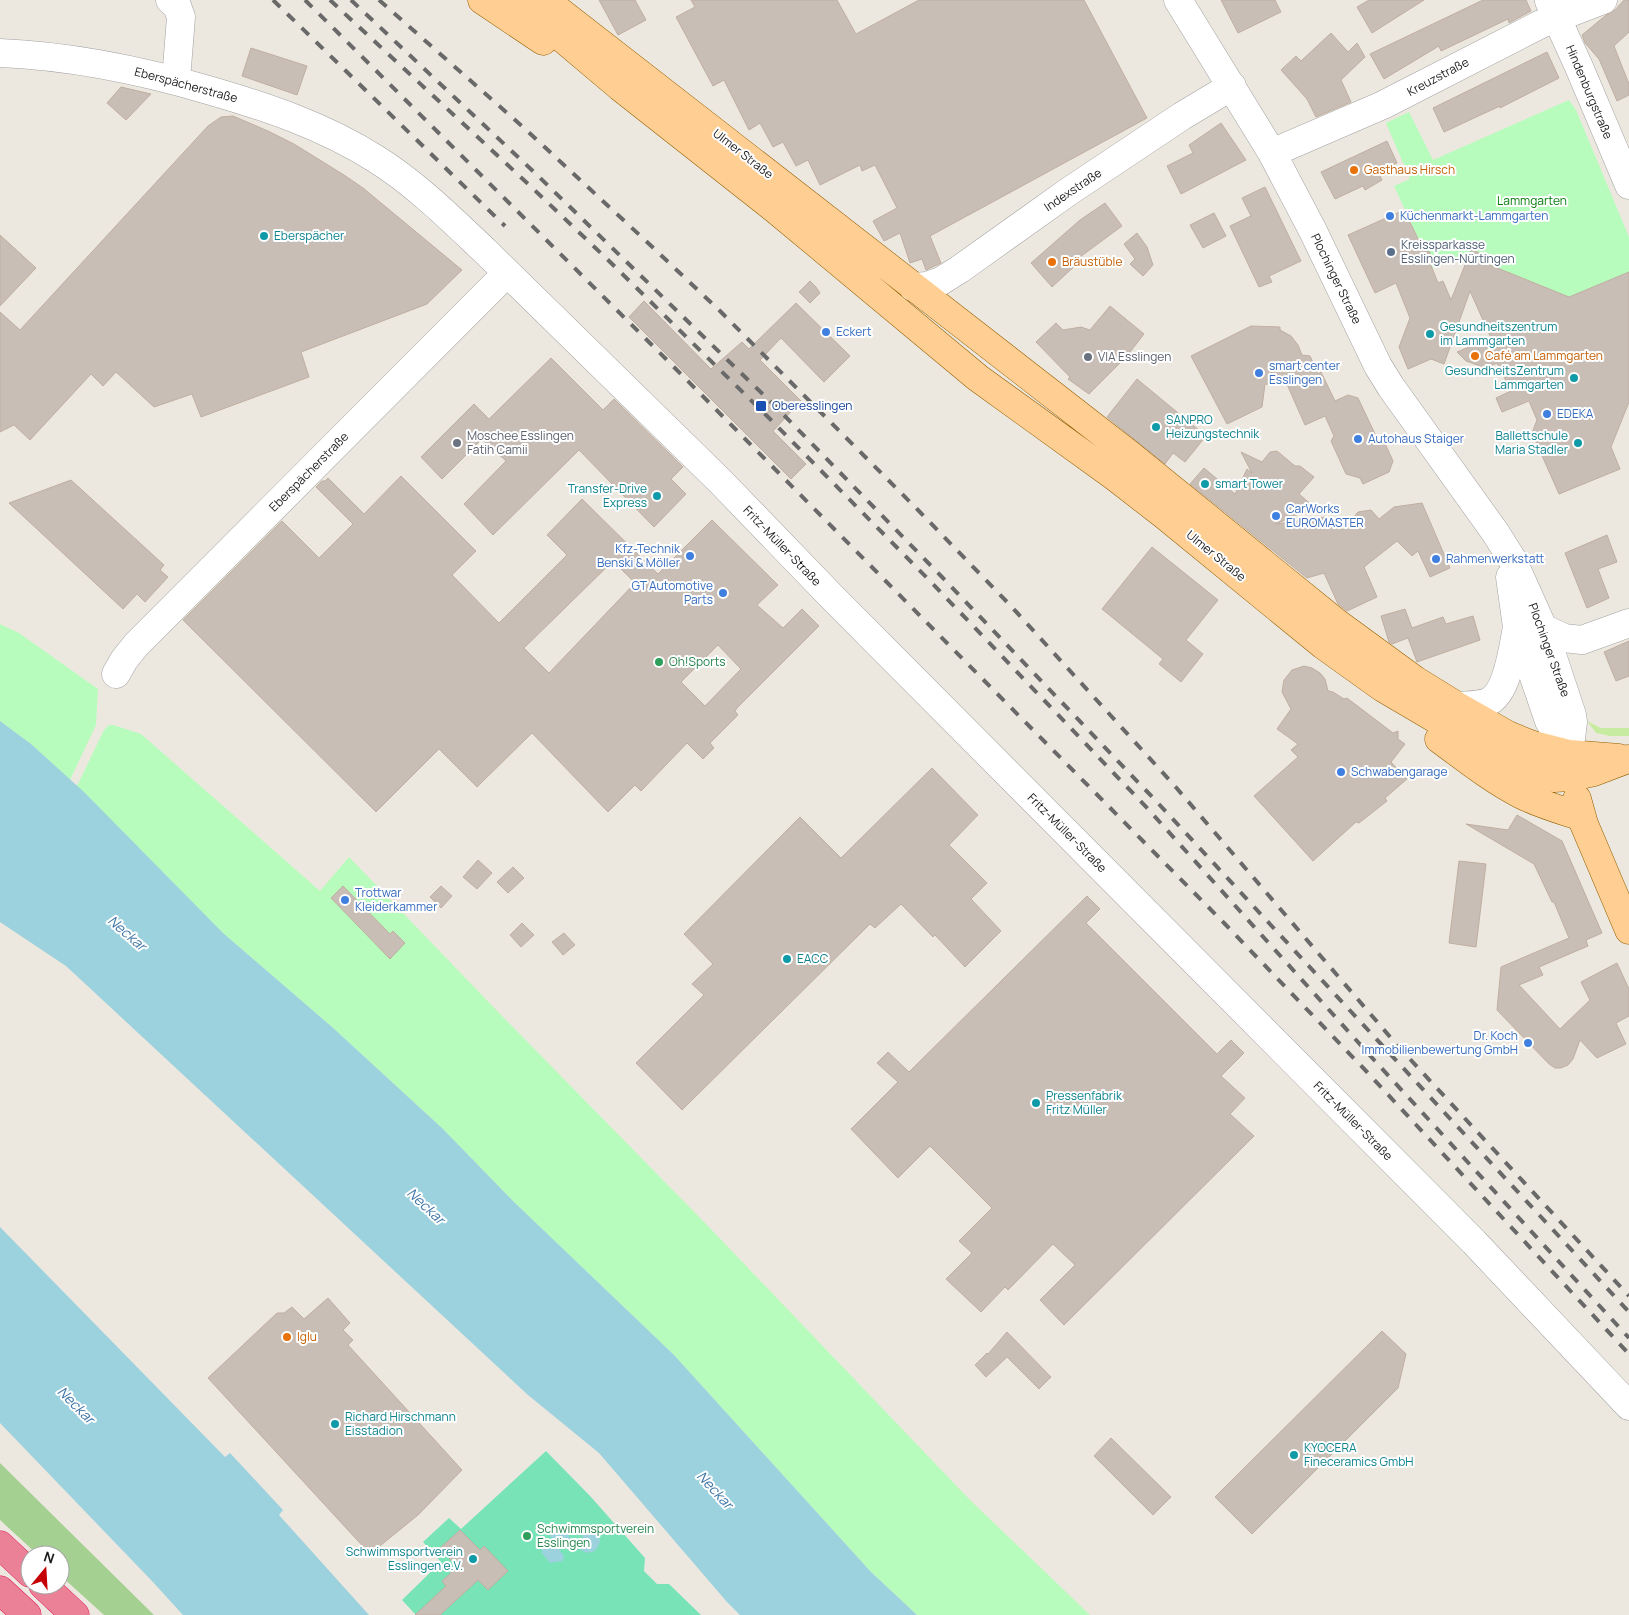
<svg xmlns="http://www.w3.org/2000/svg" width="1629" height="1615" viewBox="0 0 1629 1615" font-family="Manrope,sans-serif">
<rect width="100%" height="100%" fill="#ede8df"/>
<path fill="#c7eca1" d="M1587,721L1601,728H1629V736H1610L1596,733Z"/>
<path fill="#a4d091" d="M0,1463L154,1615H104L60,1575V1555H38L0,1520Z"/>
<path fill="#b7fcbc" d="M1569,100L1576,110L1629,237V272L1569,297L1469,257L1431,268L1430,263V252L1424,251L1394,186L1410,179L1386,123L1409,112L1433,160Z
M0,624L19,633L98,689L96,725L70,780L31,744L0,721Z
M109,725H113L141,734L320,891L349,857L503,1017L706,1224L969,1499L1090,1615H917L871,1572L674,1355L514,1202L443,1129L332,1027L223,933L77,786L104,730Z"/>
<path fill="#77e3b7" d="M546,1451L591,1497L645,1558L644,1571L657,1584H669L701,1615H416L402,1600L441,1562L423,1542L449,1518L461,1529Z"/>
<path fill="#9cd1de" d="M0,721L31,744L84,792L223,933L332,1027L443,1129L514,1202L674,1355L871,1572L917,1615H740L727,1602L599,1453L528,1395L66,966L0,922Z
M0,1227L225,1457L230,1453L283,1510L279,1515L369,1615H183L151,1580L0,1423Z
M555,1530L565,1531L571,1539V1543L566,1546L561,1543L558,1548L564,1556L563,1561L550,1563L542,1553V1543L552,1547L556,1543L550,1536Z
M585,1532L595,1533L600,1540C599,1551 589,1557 580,1549L578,1541L581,1540Z"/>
<path fill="#c9beb5" stroke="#c0aea1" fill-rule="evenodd" d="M599,0H635L646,20L618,35Z
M691,0H837L856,34L919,0H1084L1147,118L930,236L941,263L926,270L922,259L910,263L900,233L884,241L873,221L897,208L875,165L862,171L860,165L820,185L808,160L796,166L783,142L773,147L760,123L749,130L724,80L713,86L676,17L695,7Z
M1221,0H1275L1281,12L1238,33Z
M1369,0H1424L1372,33L1357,7Z
M1483,0H1526L1531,11L1509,23L1508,19L1441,51L1439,46L1384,79L1370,54Z
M1624,0H1629V32L1614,46L1629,84V95L1617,101L1599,59L1585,43L1582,35L1605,16L1615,10Z
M1331,33L1348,52L1357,43L1365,57L1341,80L1351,102L1316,117L1307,99L1281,70L1296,56L1301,61Z
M251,48L307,66L297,95L242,76Z
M1547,52L1559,78L1500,108V106L1444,132L1433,108Z
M121,87L151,94L126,120L107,103Z
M233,116L268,131L294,144L344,175L363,188L462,270L427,304L301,352L309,377L201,417L192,394L154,407L116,372L103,386L91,374L30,440L14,425L0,432V312L20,330L208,126L221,117Z
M1221,123L1246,160L1181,194L1167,166L1193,153L1189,145Z
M1387,141L1397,163L1378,172L1382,180L1365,190L1363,186L1335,199L1321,172Z
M1265,187L1301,261L1269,276L1272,282L1259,287L1230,226L1251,216L1242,198Z
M1105,203L1122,226L1076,260L1078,263L1052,287L1031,263L1080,220Z
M1404,210L1424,251L1430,252V263L1438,283L1443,281L1451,300L1471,250L1483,254L1480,261L1569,297L1629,272V402L1611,447L1620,469L1559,494L1532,433L1537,420L1529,401L1502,412L1496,398L1511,391L1497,363L1486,368L1466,361L1457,352L1491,338L1470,291L1444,364L1431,359L1408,369L1399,347L1410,318L1396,283L1375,293L1348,235Z
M1214,213L1226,236L1203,248L1190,225Z
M1137,233L1147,247L1153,265L1143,276L1130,264L1135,259L1124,244Z
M0,235L36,268L0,306Z
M810,281L816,287L820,293L810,303L799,292Z
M644,301L711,369L742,342L749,349L796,303L850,356L824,382L781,338L760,360L801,401L773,431L806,464L791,479L629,317Z
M1110,306L1144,334L1127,356L1089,394L1068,379L1070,377L1036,342L1056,323L1063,330L1081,327L1090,330Z
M1251,326L1280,327V330L1291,336L1298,345L1302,355L1310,356L1318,374L1321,372L1335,401L1348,395L1358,398L1376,436L1382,437L1393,461L1389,472L1363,484L1360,478L1346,474L1331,441L1334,436L1325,416L1305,425L1286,382L1275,385L1265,384L1262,407L1227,424L1191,356Z
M551,358L603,410L614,399L683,467L671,479L686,494L654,527L579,450L493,535L464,504L506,461L482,439L442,479L421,457L474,404L489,419Z
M1137,379L1206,436L1185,462L1173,453L1165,464L1107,417Z
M1277,451L1295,466H1300L1314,477L1299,494L1314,507L1276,524L1326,517L1343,530L1358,512L1371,510L1379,519L1394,507L1422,503L1450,568L1430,577L1418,551L1412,556L1397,541L1364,567L1377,597L1347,611L1338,604L1324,573L1307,578L1190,484L1204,468L1235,494L1247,469L1252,473L1241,452L1262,462L1270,452Z
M401,476L476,551L452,575L499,623L567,555L547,535L582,499L658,574L712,520L778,585L757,605L783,628L802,609L819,626L737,708L735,711L738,715L710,743L714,748L703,759L687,743L641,791L635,785L608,812L532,733L477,787L439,749L376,812L183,620L282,521L319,558L353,524L316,487L322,481H325L328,478L364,514ZM613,561L635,583L549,673L524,648ZM718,645L741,669L705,706L681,682Z
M71,480L164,565L160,570L168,577L145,602L137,594L123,609L9,503Z
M1607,535L1617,562L1598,569L1609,598L1587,608L1565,553Z
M1152,547L1218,600L1186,640L1203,654L1181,682L1159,664L1163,659L1102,609Z
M1405,609L1412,628L1443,617L1446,624L1473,616L1480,640L1417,662L1408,638L1392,644L1389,642L1381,616Z
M1629,641V676L1616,681L1604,652Z
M1304,666L1312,668L1320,673L1325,679L1328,691L1333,692L1344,699L1347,698L1393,733L1398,731V739L1405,744L1391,762L1407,779L1385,798L1387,801L1359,823L1356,822L1313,861L1254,796L1298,757L1291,750L1298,744L1277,729L1291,709L1282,692L1284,680L1292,670Z
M932,768L978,815L949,845L987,883L971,899L1001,931L965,967L935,935L933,937L901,904L875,928L870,924L682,1110L636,1063L704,995L692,984L713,964L684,934L800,817L841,858Z
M1517,815L1562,841L1602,933L1586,940L1588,946L1539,967L1543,975L1519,985L1560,1029L1590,1000L1581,982L1617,963L1629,989V1016L1616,1023L1626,1044L1597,1058L1580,1040L1573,1059L1568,1065L1561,1068H1555L1549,1064L1497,1010L1501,967L1569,938L1554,902H1552L1534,864L1466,824L1508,830Z
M478,860L492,873L477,889L463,877Z
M1459,861L1486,864L1476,947L1449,943Z
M513,867L524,878L508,893L497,882Z
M343,886L390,934L393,931L405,943L390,959L331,898Z
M441,886L452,896L441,908L430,897Z
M1087,896L1100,909L1086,923L1217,1054L1231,1040L1244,1053L1221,1076L1245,1098L1230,1114L1254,1136L1064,1325L1040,1300L1075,1265L1053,1244L1008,1290L1005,1287L981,1312L946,1279L972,1253L959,1241L992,1208L930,1146L898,1178L851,1129L898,1082L877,1063L888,1052L909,1072Z
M522,923L534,935L521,947L510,935Z
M564,933L575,945L563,955L552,942Z
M328,1298L350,1323L343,1330L353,1340L348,1345L462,1470L418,1515L370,1554L208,1378L277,1313H284L292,1307L304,1319Z
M1382,1331L1406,1354L1398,1388L1252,1534L1215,1497Z
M1007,1332L1051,1377L1039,1389L1007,1357L986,1377L975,1365L987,1353L988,1354Z
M1111,1438L1171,1497L1153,1515L1094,1456Z
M460,1530L480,1550L484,1546L508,1571L488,1590L478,1580L440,1615H415L446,1586L442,1581L457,1567L440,1548Z"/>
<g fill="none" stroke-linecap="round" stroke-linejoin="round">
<defs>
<path id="minor" d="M170,0L177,6L181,17L176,80
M1178,0L1272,153L1313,231L1378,366L1391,387L1495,532L1512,559L1543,628L1572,715L1573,722L1569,754
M1549,1L1579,67L1629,185
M0,53C71,56 140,70 208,90C267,107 324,126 376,159C416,184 451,219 486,252L722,483L831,596L1474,1242L1629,1406
M1272,153L1383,105L1541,24L1603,0
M913,287L927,286L941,281L960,269L1068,192L1182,116L1232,86
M1510,577L1517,627L1549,721L1569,754
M1543,628L1564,638L1582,640L1629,623
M116,674L124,660L136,645L507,273
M1457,706C1467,705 1478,706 1488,702C1508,693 1513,647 1517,627"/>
<path id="major" d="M482,0L543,41
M517,0L620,87L776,210L978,378L1115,477L1164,515L1323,645L1383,688L1526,772L1554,778L1571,777L1594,772L1628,759
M545,0L1129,454L1337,623L1415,680L1457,706L1508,735L1530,744L1569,754L1619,758
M1439,739C1465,758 1491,779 1520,794C1539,804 1561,810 1582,817
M1577,799L1584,824L1629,930"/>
<path id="highway" d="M0,1545L30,1573
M43,1585L75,1615
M0,1590L27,1615"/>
</defs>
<use href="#minor" stroke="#a2a2a2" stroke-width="29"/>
<use href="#major" stroke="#915f00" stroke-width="29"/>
<use href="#highway" stroke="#df1960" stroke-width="29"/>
<use href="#minor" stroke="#fff" stroke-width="28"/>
<use href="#major" stroke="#ffce92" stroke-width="28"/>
<use href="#highway" stroke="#eb8196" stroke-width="28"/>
<path stroke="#696969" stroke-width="4" stroke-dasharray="10 10" stroke-linecap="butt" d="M273,0L505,226
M305,0L666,359L1225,924L1367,1072L1629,1354
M330,0L526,182L605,257L768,417L932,583L1148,809L1375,1061L1629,1338
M351,0L535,173L777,408L942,577L1157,802L1629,1312
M379,0L523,127L646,241L720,311L918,510L1010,605L1174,785L1397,1045L1629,1296"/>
</g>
<g fill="#e8710a" stroke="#fff" stroke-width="2">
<circle cx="1354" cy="170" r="5"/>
<circle cx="1052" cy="262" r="5"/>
<circle cx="1475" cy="356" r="5"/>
<circle cx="287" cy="1337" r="5"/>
</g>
<g fill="#3f7fe0" stroke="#fff" stroke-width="2">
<circle cx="1390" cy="216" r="5"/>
<circle cx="826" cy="332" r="5"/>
<circle cx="1259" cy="373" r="5"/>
<circle cx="1547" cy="414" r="5"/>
<circle cx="1358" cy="439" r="5"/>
<circle cx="1276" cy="516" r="5"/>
<circle cx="690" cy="556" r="5"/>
<circle cx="1436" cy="559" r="5"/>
<circle cx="723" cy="593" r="5"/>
<circle cx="1341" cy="772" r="5"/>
<circle cx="345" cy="900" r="5"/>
<circle cx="1528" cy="1043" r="5"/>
</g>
<g fill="#0f9aa8" stroke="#fff" stroke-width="2">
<circle cx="264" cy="236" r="5"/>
<circle cx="1430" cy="334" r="5"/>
<circle cx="1574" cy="378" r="5"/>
<circle cx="1156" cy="427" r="5"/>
<circle cx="1578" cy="443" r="5"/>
<circle cx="1205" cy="484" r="5"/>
<circle cx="657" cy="496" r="5"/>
<circle cx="787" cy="959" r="5"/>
<circle cx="1036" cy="1103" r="5"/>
<circle cx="335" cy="1424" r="5"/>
<circle cx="1294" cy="1455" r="5"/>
<circle cx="473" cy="1559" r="5"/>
</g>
<circle fill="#5c6f8a" stroke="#fff" stroke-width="2" cx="1391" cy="252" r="5"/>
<g fill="#6b7280" stroke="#fff" stroke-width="2">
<circle cx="1088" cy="357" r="5"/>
<circle cx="457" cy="443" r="5"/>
</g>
<rect fill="#1a4fb4" stroke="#fff" stroke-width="2" x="755" y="400" width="12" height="12" rx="2.5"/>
<g fill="#2e9e5b" stroke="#fff" stroke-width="2">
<circle cx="659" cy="662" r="5"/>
<circle cx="527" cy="1536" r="5"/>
</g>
<g text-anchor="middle" stroke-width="4" stroke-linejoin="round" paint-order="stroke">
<g font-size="12" fill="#1b1b1b" stroke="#fff">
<text transform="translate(1438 77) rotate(-28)" y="4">Kreuzstraße</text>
<text transform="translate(186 85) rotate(15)" y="4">Eberspächerstraße</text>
<text transform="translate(1589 92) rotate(67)" y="4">Hindenburgstraße</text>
<text transform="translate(743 154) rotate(38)" y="4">Ulmer Straße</text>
<text transform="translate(1073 190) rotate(-34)" y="4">Indexstraße</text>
<text transform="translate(1336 279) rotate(64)" y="4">Plochinger Straße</text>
<text transform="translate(309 472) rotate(-45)" y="4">Eberspächerstraße</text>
<text transform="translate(782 546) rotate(46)" y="4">Fritz-Müller-Straße</text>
<text transform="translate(1216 556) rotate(39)" y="4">Ulmer Straße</text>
<text transform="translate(1549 650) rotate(70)" y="4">Plochinger Straße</text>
<text transform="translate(1067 833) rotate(45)" y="4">Fritz-Müller-Straße</text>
<text transform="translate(1353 1121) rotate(45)" y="4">Fritz-Müller-Straße</text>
</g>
<g font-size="12" fill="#c56008" stroke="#fff" text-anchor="start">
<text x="1364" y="174">Gasthaus Hirsch</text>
<text x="1062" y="266">Bräustüble</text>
<text x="1485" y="360">Café am Lammgarten</text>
<text x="297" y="1341">Iglu</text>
</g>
<g font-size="12" fill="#057d0d" stroke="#fff">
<text x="1532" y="205">Lammgarten</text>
</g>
<g font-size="12" fill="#366cbe" stroke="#fff" text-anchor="start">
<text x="1400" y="220">Küchenmarkt-Lammgarten</text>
<text x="836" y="336">Eckert</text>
<text x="1269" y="370">smart center<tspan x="1269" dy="14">Esslingen</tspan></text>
<text x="1557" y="418">EDEKA</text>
<text x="1368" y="443">Autohaus Staiger</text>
<text x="1286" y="513">CarWorks<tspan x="1286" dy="14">EUROMASTER</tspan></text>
<text x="680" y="553" text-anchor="end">Kfz-Technik<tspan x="680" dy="14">Benski &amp; Möller</tspan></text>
<text x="1446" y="563">Rahmenwerkstatt</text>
<text x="713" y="590" text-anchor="end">GT Automotive<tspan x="713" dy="14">Parts</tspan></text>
<text x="1351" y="776">Schwabengarage</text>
<text x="355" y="897">Trottwar<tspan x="355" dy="14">Kleiderkammer</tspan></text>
<text x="1518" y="1040" text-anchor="end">Dr. Koch<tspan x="1518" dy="14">Immobilienbewertung GmbH</tspan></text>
</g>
<g font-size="12" fill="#0d838f" stroke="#fff" text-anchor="start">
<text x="274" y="240">Eberspächer</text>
<text x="1440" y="331">Gesundheitszentrum<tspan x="1440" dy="14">im Lammgarten</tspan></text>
<text x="1564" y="375" text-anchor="end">GesundheitsZentrum<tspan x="1564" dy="14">Lammgarten</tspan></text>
<text x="1166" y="424">SANPRO<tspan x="1166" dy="14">Heizungstechnik</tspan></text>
<text x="1568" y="440" text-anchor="end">Ballettschule<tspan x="1568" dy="14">Maria Stadler</tspan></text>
<text x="1215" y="488">smart Tower</text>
<text x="647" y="493" text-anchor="end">Transfer-Drive<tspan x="647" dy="14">Express</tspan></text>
<text x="797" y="963">EACC</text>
<text x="1046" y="1100">Pressenfabrik<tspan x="1046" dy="14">Fritz Müller</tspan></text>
<text x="345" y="1421">Richard Hirschmann<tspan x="345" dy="14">Eisstadion</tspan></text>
<text x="1304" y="1452">KYOCERA<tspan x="1304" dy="14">Fineceramics GmbH</tspan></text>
<text x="463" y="1556" text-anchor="end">Schwimmsportverein<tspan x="463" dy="14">Esslingen e.V.</tspan></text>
</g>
<g font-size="12" fill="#4e5e75" stroke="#fff" text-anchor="start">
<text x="1401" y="249">Kreissparkasse<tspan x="1401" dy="14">Esslingen-Nürtingen</tspan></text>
</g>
<g font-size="12" fill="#5b616d" stroke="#fff" text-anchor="start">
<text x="1098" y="361">VIA Esslingen</text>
<text x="467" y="440">Moschee Esslingen<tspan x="467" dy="14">Fatih Camii</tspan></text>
</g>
<g font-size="12" fill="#164399" stroke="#fff" text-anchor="start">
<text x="772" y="410">Oberesslingen</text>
</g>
<g font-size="12" fill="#27864d" stroke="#fff" text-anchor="start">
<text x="669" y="666">Oh!Sports</text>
<text x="537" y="1533">Schwimmsportverein<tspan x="537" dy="14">Esslingen</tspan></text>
</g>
<g font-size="14" font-style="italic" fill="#4076a7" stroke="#fff">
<text transform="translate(127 933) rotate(41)" y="5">Neckar</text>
<text transform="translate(426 1206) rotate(43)" y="5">Neckar</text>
<text transform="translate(76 1405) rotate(45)" y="5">Neckar</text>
<text transform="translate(715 1490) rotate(47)" y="5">Neckar</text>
</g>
</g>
<g transform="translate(45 1570) rotate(18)"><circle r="24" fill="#ffffff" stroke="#a4a4a4"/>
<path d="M0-4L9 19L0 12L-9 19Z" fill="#c50003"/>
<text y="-8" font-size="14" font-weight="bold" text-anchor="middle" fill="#1b1b1b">N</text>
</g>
</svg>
